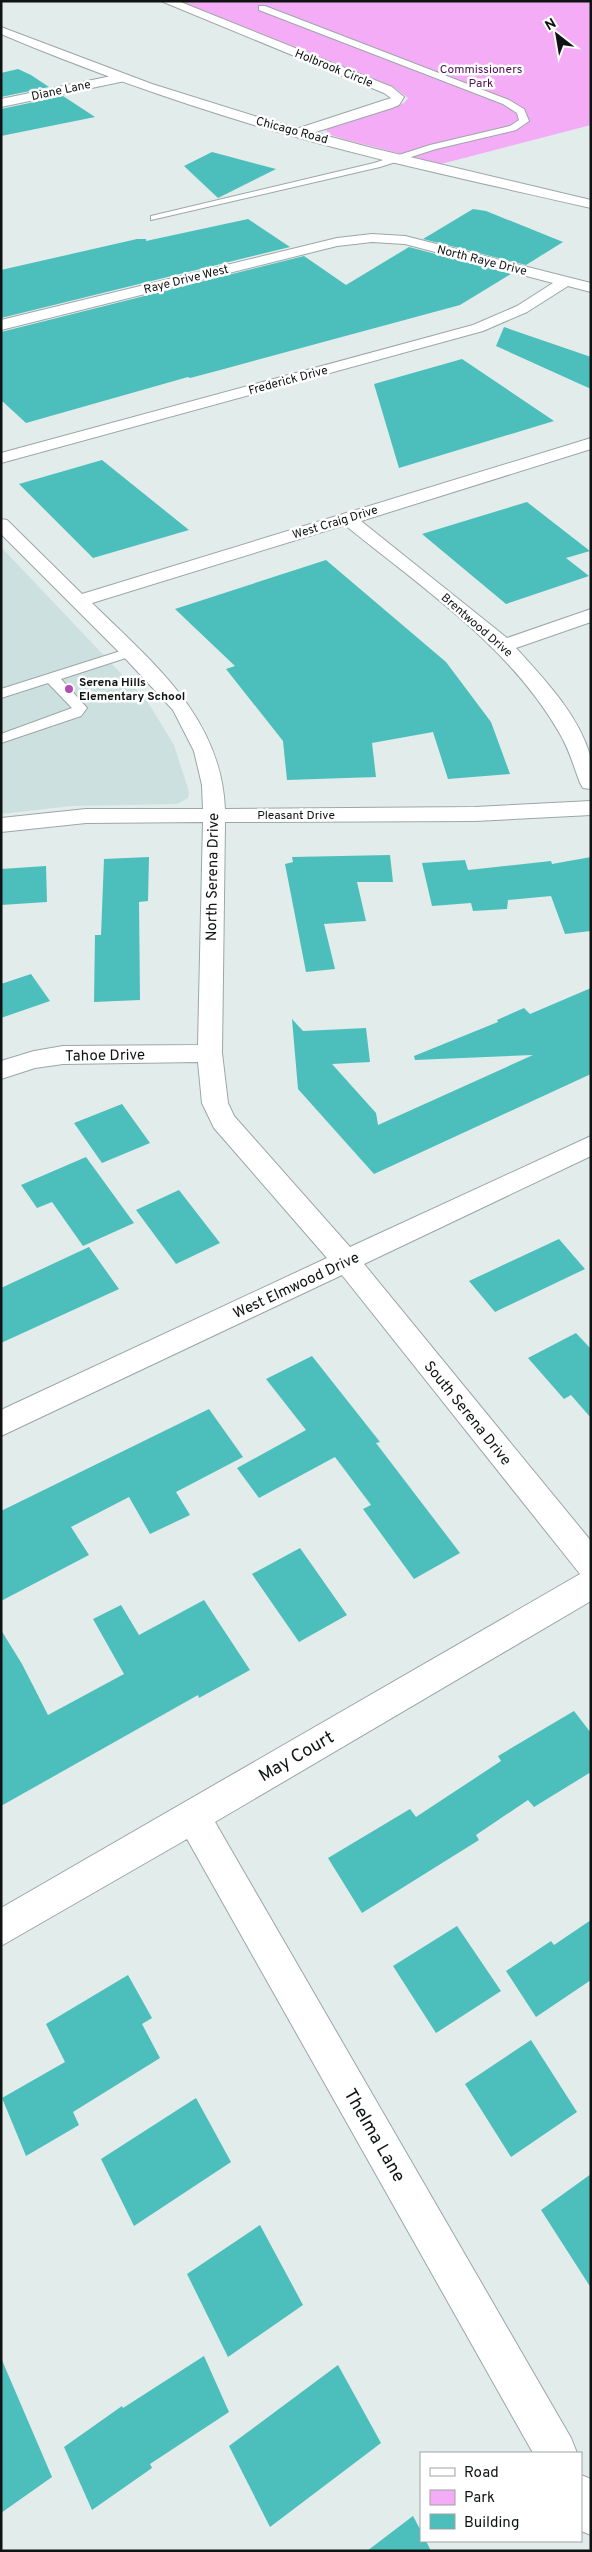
<svg xmlns="http://www.w3.org/2000/svg" width="592" height="2552" viewBox="0 0 592 2552" font-family="Overpass,sans-serif">
<rect width="100%" height="100%" fill="#e1eceb"/>
<path fill="#cce0df" d="M1,547L147,701L174,745L189,792L188,798L177,804L71,806L1,814Z"/>
<path fill="#f4acf6" d="M177,1H591V125L441,164L343,139L328,134L326,129L404,103L408,98L395,88Z"/>
<path fill="#4cbfbd" d="M18,69L31,75L49,87L1,97V73Z
M63,96L95,117L1,136V109Z
M212,152L276,169L218,198L184,166Z
M473,209L486,211L563,242L526,265L423,239Z
M248,219L290,247L1,318V270L137,239H146V241Z
M409,247L511,274L460,305L224,369L190,378L188,377L26,423L1,400V332L304,256L346,285Z
M504,327L591,357V389L496,346Z
M462,359L554,421L399,468L374,384Z
M102,460L189,530L93,558L19,484Z
M527,502L590,551L566,558L589,576L506,604L422,534Z
M326,560L446,662L491,722L510,774L448,779L433,732L372,743L376,777L287,780L283,741L226,669L235,666L175,609Z
M390,855L393,882H357L366,921L324,924L335,969L306,972L285,864L293,862L292,857Z
M149,857L148,901L139,902L140,1000L94,1002L95,935H101L104,859Z
M591,857V931L565,934L551,896L508,900L507,909L473,911L471,903L432,906L422,863L465,860L468,870L551,861L552,864Z
M46,866L47,902L1,905V869Z
M31,974L50,1001L1,1018V984Z
M591,988V1074L374,1174L298,1089L292,1019L303,1031L366,1028L370,1062L332,1064L376,1113L378,1125L533,1055L415,1060L414,1056L498,1022L497,1020L524,1008L530,1014Z
M122,1104L150,1143L102,1163L74,1123Z
M86,1157L134,1223L83,1246L52,1202L37,1208L21,1185Z
M179,1190L220,1243L176,1264L136,1210Z
M559,1239L585,1269L495,1312L469,1281Z
M89,1247L119,1289L1,1343V1288Z
M576,1333L591,1349V1418L571,1395L564,1399L528,1358Z
M312,1356L380,1442L376,1443L460,1553L414,1579L363,1509L371,1505L335,1457L259,1498L237,1468L306,1430L266,1379Z
M209,1409L243,1457L176,1492L190,1515L150,1534L129,1497L71,1527L89,1555L1,1601V1511Z
M300,1548L347,1615L299,1642L252,1574Z
M204,1600L250,1670L199,1698L198,1695L1,1806V1630L22,1664L48,1715L124,1674L93,1619L121,1605L139,1635Z
M574,1711L591,1733V1772L534,1807L528,1800L476,1835L479,1840L362,1913L328,1858L410,1809L416,1817L501,1761L498,1756Z
M591,1920V1980L536,2017L506,1971L551,1941L554,1945Z
M457,1926L501,1991L436,2033L393,1966Z
M128,1975L152,2018L142,2024L160,2058L73,2112L79,2125L26,2156L2,2098L65,2062L46,2024Z
M531,2040L577,2112L511,2157L465,2084Z
M196,2098L231,2162L134,2226L101,2159Z
M591,2174V2288L541,2210Z
M260,2225L303,2305L228,2357L187,2274Z
M204,2356L229,2412L150,2464L152,2468L92,2510L64,2447L122,2406L123,2408Z
M1,2358L52,2477L1,2513Z
M338,2365L381,2443L270,2527L229,2446Z
M413,2516L421,2531V2541H426L431,2551H367Z"/>
<g fill="none" stroke-linecap="round" stroke-linejoin="round">
<defs>
<path id="service" d="M259,6H265L509,100L524,109L529,121L516,130L436,149L380,167L151,220V216L374,163L430,145L510,126L519,120L517,113L503,104L259,10Z
M130,648L137,652L135,655L61,679L87,708L81,716L1,743V734L72,708L48,683L1,698V689Z"/>
<path id="minor" d="M161,1H178L392,87L404,97L399,105L392,108L303,136H293L291,133L293,130L391,98L384,93Z
M121,74L127,78L125,81L1,107V99Z
M372,234L405,236L571,278L591,283V292L568,286L527,312L483,331L1,463V453L473,325L517,306L553,283L405,244L372,242L337,246L1,330V320L337,238Z
M591,438V449L361,521L507,638L591,609V622L516,648C544,679 578,714 590,755C592,765 591,779 591,789L583,788L580,783C574,767 569,749 560,734C510,646 422,588 345,525L92,603C153,663 221,717 225,809L475,807L591,801V815L475,821L225,822L222,1053L228,1103L234,1116L350,1247L591,1136V1156L364,1264L591,1541V1601L215,1822L571,2438L577,2453H533L187,1839L1,1946V1908L580,1574L342,1275L1,1436V1410L327,1258L214,1128L202,1103L198,1062L63,1064L35,1068L1,1079V1061L34,1051L63,1046L198,1045L203,822L86,823L1,832V818L86,809H203L202,785L194,751L173,710L123,656L1,534V519L7,520L82,594Z
M581,2475L591,2479V2535L581,2531Z"/>
<path id="tertiary" d="M1,27L152,84L264,119L372,148L591,200V208C478,182 364,158 254,125C168,99 84,69 1,34Z"/>
</defs>
<use href="#service" stroke="#9ca6a6" stroke-width="2"/>
<use href="#minor" stroke="#9ca6a6" stroke-width="2"/>
<use href="#tertiary" stroke="#9ca6a6" stroke-width="2"/>
<use href="#service" fill="#fff" fill-rule="evenodd"/>
<use href="#minor" fill="#fff" fill-rule="evenodd"/>
<use href="#tertiary" fill="#fff" fill-rule="evenodd"/>
</g>
<circle fill="#b04eb5" stroke="#fff" stroke-width="2" cx="69" cy="689" r="5"/>
<g text-anchor="middle" stroke-width="5" stroke-linejoin="round" paint-order="stroke">
<g font-size="12" fill="#101313" stroke="#fff">
<text transform="translate(334 68) rotate(22)" y="4">Holbrook Circle</text>
<text transform="translate(61 90) rotate(-12)" y="4">Diane Lane</text>
<text transform="translate(292 130) rotate(15)" y="4">Chicago Road</text>
<text transform="translate(482 260) rotate(14)" y="4">North Raye Drive</text>
<text transform="translate(186 279) rotate(-14)" y="4">Raye Drive West</text>
<text transform="translate(288 380) rotate(-15)" y="4">Frederick Drive</text>
<text transform="translate(335 522) rotate(-17)" y="4">West Craig Drive</text>
<text transform="translate(477 625) rotate(41)" y="4">Brentwood Drive</text>
<text x="296" y="819">Pleasant Drive</text>
</g>
<g font-size="12" fill="#4e0d52" stroke="#fff">
<text x="481" y="73">Commissioners<tspan x="481" dy="14">Park</tspan></text>
</g>
<g font-size="12" font-weight="bold" fill="#101313" stroke="#fff" text-anchor="start">
<text x="79" y="686">Serena Hills<tspan x="79" dy="14">Elementary School</tspan></text>
</g>
<g font-size="15" fill="#101313" stroke="#fff">
<text transform="translate(212 877) rotate(-89)" y="5">North Serena Drive</text>
<text transform="translate(105 1055) rotate(-1)" y="5">Tahoe Drive</text>
<text transform="translate(296 1285) rotate(-25)" y="5">West Elmwood Drive</text>
<text transform="translate(468 1413) rotate(51)" y="5">South Serena Drive</text>
</g>
<g font-size="18" fill="#101313" stroke="#fff">
<text transform="translate(296 1756) rotate(-30)" y="6">May Court</text>
<text transform="translate(375 2135) rotate(60)" y="6">Thelma Lane</text>
</g>
</g>
<rect width="592" height="2552" fill="none" stroke="#101313" stroke-width="5"/>
<rect x="420" y="2452" width="162" height="90" fill="#ffffff" stroke="#9fa1a1"/>
<rect x="430" y="2468" width="25" height="8" fill="#ffffff" stroke="#9fa1a1"/>
<text x="464" y="2477" font-size="15" fill="#101313">Road</text>
<rect x="430" y="2490" width="25" height="15" fill="#f4acf6" stroke="#9fa1a1"/>
<text x="464" y="2502" font-size="15" fill="#101313">Park</text>
<rect x="430" y="2514" width="25" height="15" fill="#4cbfbd" stroke="#9fa1a1"/>
<text x="464" y="2527" font-size="15" fill="#101313">Building</text>
<g transform="translate(557 35) rotate(329)" stroke="#ffffff" stroke-width="4" paint-order="stroke">
<path d="M0-4L9 19L0 12L-9 19Z" fill="#101313"/>
<text y="-8" font-size="14" font-weight="bold" text-anchor="middle" fill="#101313">N</text>
</g>
</svg>
